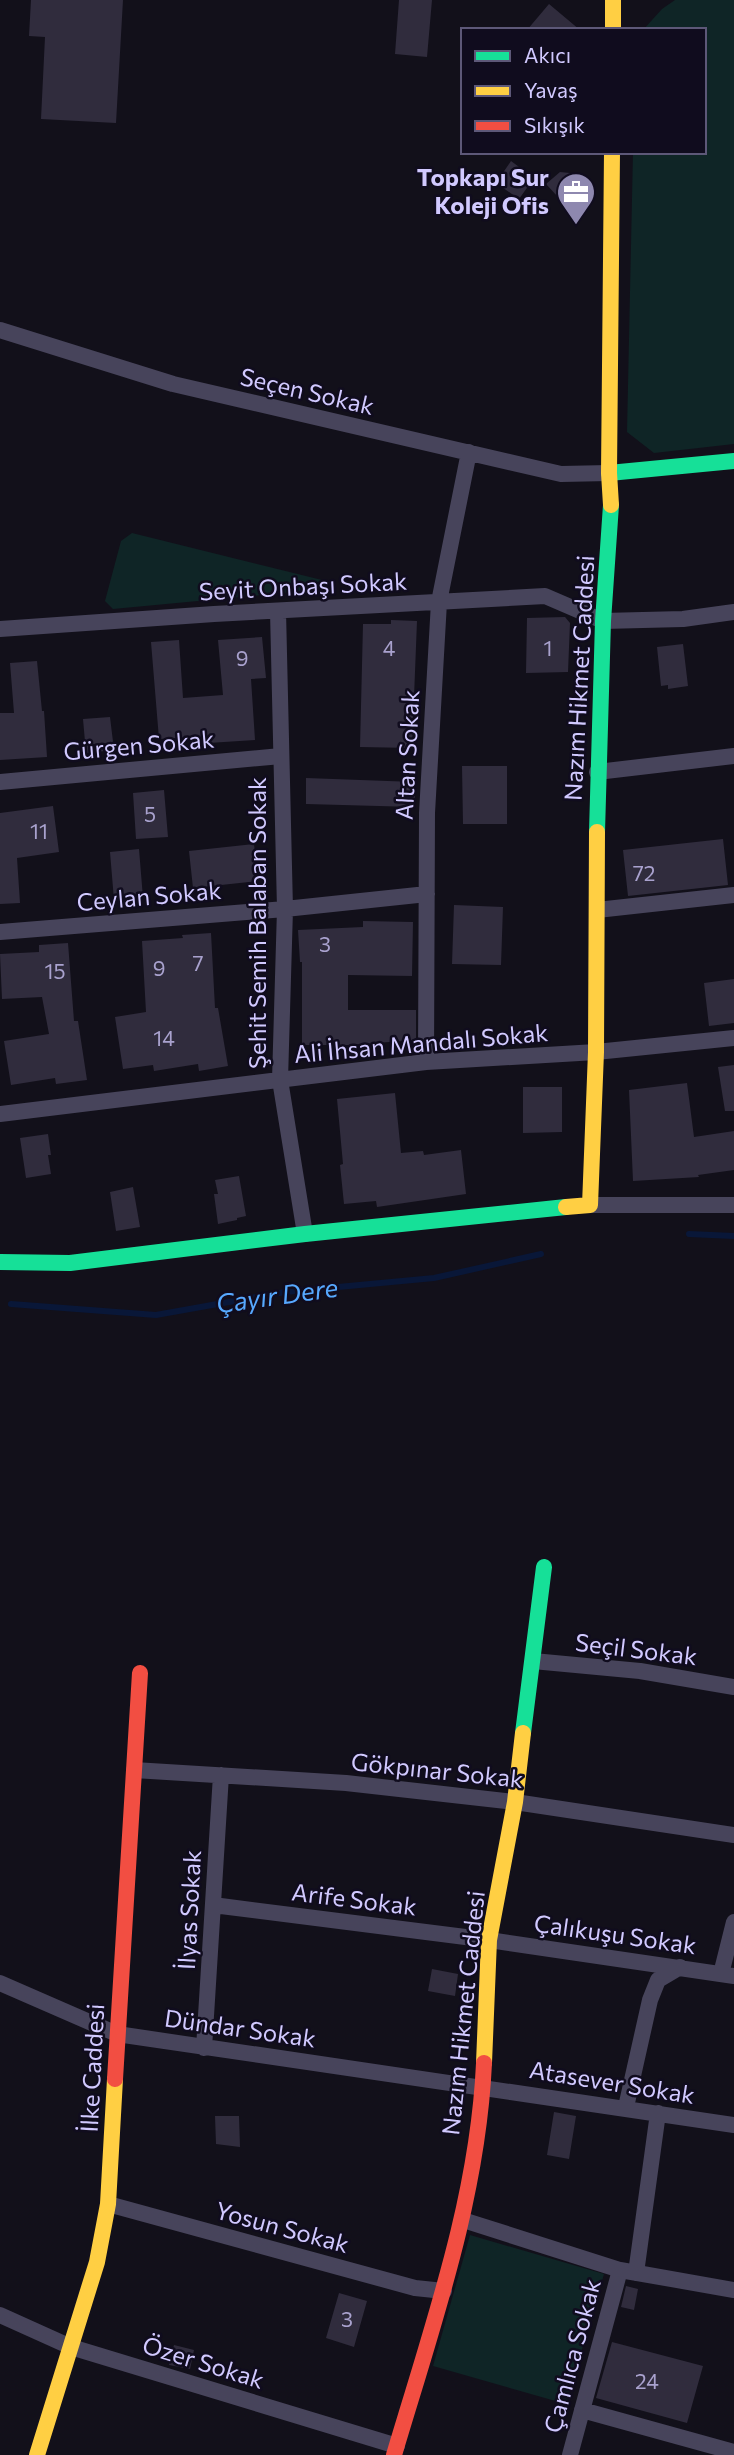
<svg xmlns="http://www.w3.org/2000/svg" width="734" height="2455" viewBox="0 0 734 2455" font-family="Commissioner,sans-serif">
<rect width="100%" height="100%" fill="#12101a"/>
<path fill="#0f2526" d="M675,0H734V444L654,453L627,432L633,152H704V30H643L662,9Z
M132,533L326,581L325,589L113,609L105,601L121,541Z
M470,2235L604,2274L566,2404L433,2366Z"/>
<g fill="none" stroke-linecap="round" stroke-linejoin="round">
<path stroke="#091738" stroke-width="6" d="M689,1234L734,1236
M11,1304L156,1315L285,1292L434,1278L541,1254"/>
</g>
<path fill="#302c3d" d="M31,0H123L116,123L41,119L45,37L29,36Z
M399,0H432L427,57L395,54Z
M549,4L580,30H527Z
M511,161L534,178L519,199L496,183Z
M560,172L570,173L577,181L576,191L568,198L558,197L546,184Z
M565,617L570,623L568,672L526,673L527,618Z
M391,620L417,621L412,748L360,747L363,624H391Z
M262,637L266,678L251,679L255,740L193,744V737L159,739L151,642L179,640L183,698L223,695L218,640Z
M683,644L688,686L668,689V685L661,686L657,647Z
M37,661L42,711H44L47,757L0,760V713H14L10,663Z
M110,717L114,750L86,753L83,719Z
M462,766H507V824H463Z
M306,778L415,782V807L306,804Z
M164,790L168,837L136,839L133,793Z
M53,806L59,852L17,858L20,903L0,904V813Z
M723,839L728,885L628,896L623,850Z
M254,844L258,881L193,888L189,851Z
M139,849L143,898L114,900L110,852Z
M454,905L503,907L501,965L452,964Z
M363,921L413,922L412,976L348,975V1010H416V1040L349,1045H302V962H300L298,930L363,927Z
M211,933L215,1008H218L228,1066L199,1071L198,1064L154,1071L153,1065L123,1069L115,1017L146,1012L142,941L183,938L182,935Z
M68,943L74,1021H78L87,1080L56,1084L55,1078L11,1085L4,1041L49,1034L42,997L2,999L0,954L39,952V945Z
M734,979V1023L709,1026L704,983Z
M734,1065V1111H725L718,1067Z
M687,1083L694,1137L734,1131V1170L698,1175L699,1177L633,1181L629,1090Z
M523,1087H562V1132L523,1133Z
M395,1093L401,1153L423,1151L424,1155L461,1150L466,1194L377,1207L376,1201L344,1204L340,1165L343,1164L337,1099Z
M48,1134L51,1155H48L51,1174L26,1178L20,1138Z
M239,1176L246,1216L237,1218V1220L218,1224L214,1194H218L215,1180Z
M133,1187L140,1227L116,1231L110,1192Z
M432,1969L458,1974L455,1996L428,1991Z
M554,2112L576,2116L569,2159L547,2155Z
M215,2116H239L240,2147L216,2144Z
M626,2286L638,2289L634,2310L621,2307Z
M339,2293L367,2301L354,2347L326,2338Z
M612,2342L703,2366L687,2423L596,2398Z
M174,2345L194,2350L190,2369L169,2365Z"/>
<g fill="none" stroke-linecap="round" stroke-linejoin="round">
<path stroke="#47445b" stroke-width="16" d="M0,330L173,384L561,474L609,473
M278,611L285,909L280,1080L305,1234
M0,629L214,614L545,596L603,621L683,619L734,612
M597,772L734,756
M0,782L281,756
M597,910L734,895
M0,932L285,909L427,894
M426,1062L427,813L439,602L469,452
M0,1114L426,1062L596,1052L734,1038
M590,1205H734
M533,1661L640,1671L734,1687
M134,1770L346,1783L515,1802L734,1835
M213,1905L489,1940L734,1976
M721,1974L734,1922
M0,1983L117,2034L734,2125
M204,2048L221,1775
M626,2107L650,2000L658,1980L680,1967
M108,2204L415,2288L444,2291
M463,2220L620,2270L734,2290
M636,2273L658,2113
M0,2315L71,2347L397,2446
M582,2410L734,2452
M570,2455L620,2270"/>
<path stroke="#16e098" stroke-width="16" d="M609,473L734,461
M597,832L603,621L611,505
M0,1262L70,1263L305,1234L566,1207
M523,1733L544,1567"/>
<path stroke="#ffcf43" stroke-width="16" d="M613,0V30
M611,505L609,473L612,152
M566,1207L590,1205L596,1052L597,832
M484,2063L489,1940L515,1802L523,1733
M37,2455L97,2262L108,2204L115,2079"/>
<path stroke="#f24e42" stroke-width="16" d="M115,2079L140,1673
M394,2455C432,2327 478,2198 484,2063"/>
</g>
<defs>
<symbol id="office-pin" viewBox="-11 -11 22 30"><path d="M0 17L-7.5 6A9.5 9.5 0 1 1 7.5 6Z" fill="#8e88af" stroke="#100c1e"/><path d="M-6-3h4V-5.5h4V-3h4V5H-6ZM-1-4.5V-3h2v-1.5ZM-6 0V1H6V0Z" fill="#fff"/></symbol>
</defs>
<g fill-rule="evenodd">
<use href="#office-pin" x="554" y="170" width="44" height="60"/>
</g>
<g text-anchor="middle" stroke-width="5" stroke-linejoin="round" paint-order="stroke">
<g font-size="21" fill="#a9a2ce">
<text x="389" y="656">4</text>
<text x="548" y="656">1</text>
<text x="242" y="666">9</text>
<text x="150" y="822">5</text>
<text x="39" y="839">11</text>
<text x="644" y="881">72</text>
<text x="325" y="952">3</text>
<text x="198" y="971">7</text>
<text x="159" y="976">9</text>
<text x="55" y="979">15</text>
<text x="164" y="1046">14</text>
<text x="347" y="2327">3</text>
<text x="647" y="2389">24</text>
</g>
<g font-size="24" font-weight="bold" fill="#d1c9ff" stroke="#100c1e" text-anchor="end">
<text x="549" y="186">Topkapı Sur<tspan x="549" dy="28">Koleji Ofis</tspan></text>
</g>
<g font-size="24" fill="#d1c9ff" stroke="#100c1e">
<text transform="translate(307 392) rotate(13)" y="8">Seçen Sokak</text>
<text transform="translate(303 587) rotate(-3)" y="8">Seyit Onbaşı Sokak</text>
<text transform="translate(580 678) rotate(-87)" y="8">Nazım Hikmet Caddesi</text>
<text transform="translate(139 746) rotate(-5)" y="8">Gürgen Sokak</text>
<text transform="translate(408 755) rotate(-87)" y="8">Altan Sokak</text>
<text transform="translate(149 897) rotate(-5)" y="8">Ceylan Sokak</text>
<text transform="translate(258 923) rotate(-90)" y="8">Şehit Semih Balaban Sokak</text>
<text transform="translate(421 1044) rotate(-5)" y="8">Ali İhsan Mandalı Sokak</text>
<text transform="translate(636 1650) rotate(7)" y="8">Seçil Sokak</text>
<text transform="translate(437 1771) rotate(6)" y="8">Gökpınar Sokak</text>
<text transform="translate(354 1900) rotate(7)" y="8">Arife Sokak</text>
<text transform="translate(190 1910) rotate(-87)" y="8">İlyas Sokak</text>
<text transform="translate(615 1935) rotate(8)" y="8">Çalıkuşu Sokak</text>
<text transform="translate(464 2013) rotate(-84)" y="8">Nazım Hikmet Caddesi</text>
<text transform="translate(240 2029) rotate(8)" y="8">Dündar Sokak</text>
<text transform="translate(93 2068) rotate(-87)" y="8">İlke Caddesi</text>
<text transform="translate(612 2083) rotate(9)" y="8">Atasever Sokak</text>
<text transform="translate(282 2228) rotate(15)" y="8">Yosun Sokak</text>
<text transform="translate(573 2356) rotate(-75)" y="8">Çamlıca Sokak</text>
<text transform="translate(203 2363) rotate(17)" y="8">Özer Sokak</text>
</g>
<g font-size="26" font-style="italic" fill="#57a9ff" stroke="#100c1e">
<text transform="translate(277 1296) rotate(-8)" y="9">Çayır Dere</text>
</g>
</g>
<rect x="461" y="28" width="245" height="126" fill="#100c1e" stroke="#5d5878" stroke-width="2"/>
<rect x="475" y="51" width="35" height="10" fill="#16e098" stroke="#5d5878" stroke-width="2"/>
<text x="524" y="63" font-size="21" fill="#d1c9ff">Akıcı</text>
<rect x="475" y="86" width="35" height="10" fill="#ffcf43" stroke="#5d5878" stroke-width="2"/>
<text x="524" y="98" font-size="21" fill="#d1c9ff">Yavaş</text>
<rect x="475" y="121" width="35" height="10" fill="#f24e42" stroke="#5d5878" stroke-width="2"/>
<text x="524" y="133" font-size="21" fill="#d1c9ff">Sıkışık</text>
</svg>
